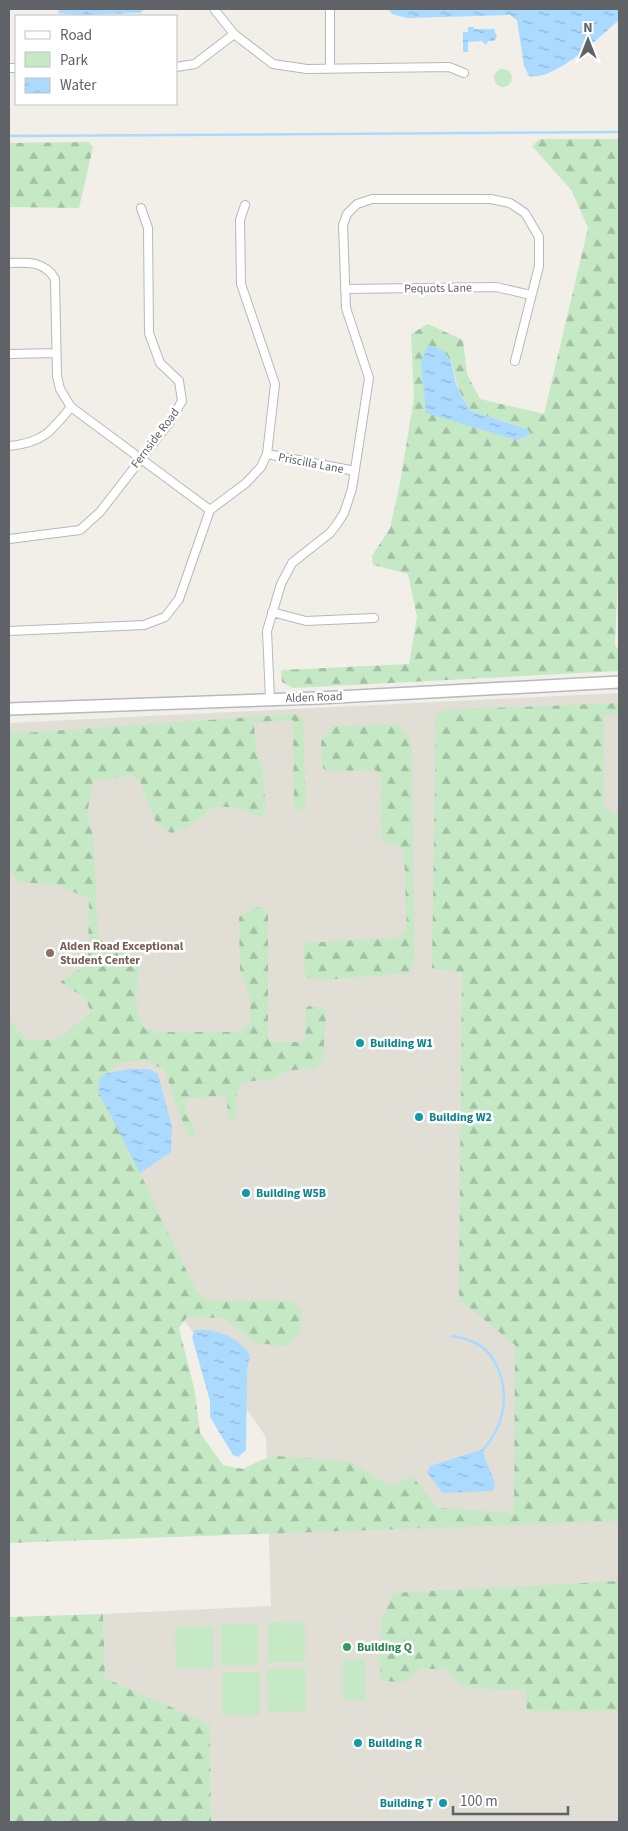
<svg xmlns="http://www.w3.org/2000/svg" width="628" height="1831" viewBox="0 0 628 1831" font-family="'Source Sans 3',sans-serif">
<defs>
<pattern id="forest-firs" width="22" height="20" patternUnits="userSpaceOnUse" patternTransform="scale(1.25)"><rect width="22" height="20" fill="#c5e8c5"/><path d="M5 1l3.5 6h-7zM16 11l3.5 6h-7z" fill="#a3c0a4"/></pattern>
<pattern id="water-ripples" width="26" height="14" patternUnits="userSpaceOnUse" patternTransform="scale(1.25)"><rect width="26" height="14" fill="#aadaff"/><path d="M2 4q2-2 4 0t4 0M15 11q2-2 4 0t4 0" fill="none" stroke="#8eb4d2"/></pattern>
</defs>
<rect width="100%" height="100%" fill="#f1efe8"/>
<path fill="#e1ded6" d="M619,693V1822H211L210,1724L105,1678L103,1614L271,1606L266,1437L90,1185L9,1184V723Z"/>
<path fill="url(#forest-firs)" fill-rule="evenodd" d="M540,139H619V548L615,645L619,650V671L293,688L282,682L281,670L409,664L417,617L408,574L373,565L372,556L390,528L400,483L414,398L411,334L428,324L463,340L467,374L480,399L544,414L588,228L572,191L532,146ZM451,360L458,389L471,411L527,429L531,434L426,413Z
M89,142L93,147L79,208L9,207V143Z
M619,703V714L604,716V807L615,814H619V1521L9,1543V1020L28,1041L59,1039L91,1012L85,998L60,982L88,964L89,899L58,885L19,882L9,869V734L297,714L303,720L306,806L302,810L294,809L293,720L254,723L256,755L262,765L266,810L261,817L239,808L215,806L189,827L171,833L157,825L140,781L131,775L93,781L87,814L93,836L98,935C113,957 129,949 140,963C137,986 132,1009 145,1029L158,1032H240L250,1022V999L240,969L239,917L260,906L268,911V1039L271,1042H302L305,1038L306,1008L309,1006L324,1008L326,1013L323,1059L316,1068L284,1071L276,1079L242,1082L237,1093L235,1118L232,1121L229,1119L226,1095L186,1099L185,1107L195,1133L193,1137L189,1136L176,1106L165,1070L144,1060L120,1063L100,1078L140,1173L196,1291L208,1301H292L302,1311L299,1333L286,1346L256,1343L223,1318L187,1317L179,1328L195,1392L200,1433L223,1465L243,1469L261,1460L277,1456L351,1462L390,1486L412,1476L438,1508L514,1513L515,1345L459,1299L462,973L432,968L436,714L443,710Z
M399,725L407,733L412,746L414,963L408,973L322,980L305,977L304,943L395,938L407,932L404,851L397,844H387L381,836V775L375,770L327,771L323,768L321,741L334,726Z
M619,1581V1711H527L525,1689L501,1690L461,1686L446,1669H421L402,1683L380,1680L381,1621L394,1593Z
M103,1614L105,1678L210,1724L211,1822H9V1617Z"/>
<path fill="#c5e8c5" d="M494 78a9 9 0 1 1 18 0a9 9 0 1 1-18 0Z
M268,1622L305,1623V1662H268Z
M221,1624H258V1665H221Z
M213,1626L214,1668H176L175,1627Z
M365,1659V1700H343V1660Z
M267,1669H306V1711L268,1712Z
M222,1672H260V1715H222Z"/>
<path fill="url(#water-ripples)" d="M60,9H143L141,13L75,15L58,13Z
M388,9H619V20C599,37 556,81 529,76L524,66L517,20L510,15L407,18L392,14Z
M468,27H474V29H494L497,37L494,41H488L486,45L482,41L468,42V52H463V32H468Z
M428,345C454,351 451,365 457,387C460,395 466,403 471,411L527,429L531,434L517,440L426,413L421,361Z
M130,1069H149L158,1074L172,1127L171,1152L140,1173L98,1091L100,1078L107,1073Z
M195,1330C218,1329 237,1336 250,1355L247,1369L246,1450L238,1457L233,1455L210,1417V1401L192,1337Z
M484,1449C483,1463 494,1473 495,1487L492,1491L442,1493L427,1472L430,1466Z"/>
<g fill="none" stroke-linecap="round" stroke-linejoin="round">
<path stroke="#aadaff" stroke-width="2.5" d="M9,136L619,132
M452,1336C458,1337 465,1338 471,1341C500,1352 509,1391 501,1418C498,1429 491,1440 484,1449"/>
<defs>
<path id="street" d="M214,9L234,34L273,64L307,69L449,67L464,73
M330,11V68
M176,67L195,64L234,34
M9,68H16
M9,263C27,262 45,261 55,279L57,376L60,389L71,407L210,510
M345,289L496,287L531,295
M9,354L56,353
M9,446C42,443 51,432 71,407
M267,454L355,471
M9,539L80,530L100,512L169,423L182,401L179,381L160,363L149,333L148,228L141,208
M272,612L306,621L374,618
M9,631L144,625L165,617L179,599L210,510L246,483L261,467L267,454L275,384L241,284L240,220L245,205
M270,699L267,631L281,584L292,563L330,533L337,524L344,513L352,489L369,378L346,308L343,225L347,214L357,204L372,199H491L510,203L525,213L539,237V266L515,361"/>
<path id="secondary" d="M9,709L318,698L619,682"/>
</defs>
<use href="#street" stroke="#b5b8bc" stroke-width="10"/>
<use href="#secondary" stroke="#b6babf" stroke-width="14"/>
<use href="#street" stroke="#fff" stroke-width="8"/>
<use href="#secondary" stroke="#fff" stroke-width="11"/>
</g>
<circle fill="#8d6e63" stroke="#fff" stroke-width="2" cx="50" cy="953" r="5"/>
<g fill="#0f9aa8" stroke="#fff" stroke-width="2">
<circle cx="360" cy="1043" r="5"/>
<circle cx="419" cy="1117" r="5"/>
<circle cx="246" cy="1193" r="5"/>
<circle cx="358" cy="1743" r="5"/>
<circle cx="443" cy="1803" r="5"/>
</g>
<circle fill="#2e9e5b" stroke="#fff" stroke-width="2" cx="347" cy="1647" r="5"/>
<g text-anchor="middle" stroke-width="5" stroke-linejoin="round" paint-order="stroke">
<g font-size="12" fill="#5f6368" stroke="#fff">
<text transform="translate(438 288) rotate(-1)" y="4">Pequots Lane</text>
<text transform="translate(155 438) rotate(-53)" y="4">Fernside Road</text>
<text transform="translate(311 463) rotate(11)" y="4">Priscilla Lane</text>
<text transform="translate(314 697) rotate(-2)" y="4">Alden Road</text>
</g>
<g font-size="12" font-weight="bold" fill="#785e54" stroke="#fff" text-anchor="start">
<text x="60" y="950">Alden Road Exceptional<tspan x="60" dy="14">Student Center</tspan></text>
</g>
<g font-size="12" font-weight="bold" fill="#0d838f" stroke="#fff" text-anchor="start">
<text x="370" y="1047">Building W1</text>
<text x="429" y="1121">Building W2</text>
<text x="256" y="1197">Building W5B</text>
<text x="368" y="1747">Building R</text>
<text x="433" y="1807" text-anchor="end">Building T</text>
</g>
<g font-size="12" font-weight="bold" fill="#27864d" stroke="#fff" text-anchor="start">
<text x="357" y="1651">Building Q</text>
</g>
</g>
<rect width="628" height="1831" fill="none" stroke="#5f6368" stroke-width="20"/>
<rect x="15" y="15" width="162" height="90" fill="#ffffff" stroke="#bfc1c3"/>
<rect x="25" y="31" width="25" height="8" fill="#ffffff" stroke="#bfc1c3"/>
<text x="60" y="40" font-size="15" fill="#5f6368">Road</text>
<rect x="25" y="52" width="25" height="15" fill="#c5e8c5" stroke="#bfc1c3"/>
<text x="60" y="65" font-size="15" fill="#5f6368">Park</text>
<rect x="25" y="78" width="25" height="15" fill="url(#water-ripples)" stroke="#bfc1c3"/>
<text x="60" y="90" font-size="15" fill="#5f6368">Water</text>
<g transform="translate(588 40)" stroke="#ffffff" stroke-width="4" paint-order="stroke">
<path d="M0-4L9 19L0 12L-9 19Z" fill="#5f6368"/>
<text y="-8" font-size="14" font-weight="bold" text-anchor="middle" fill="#5f6368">N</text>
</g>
<path d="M453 1806v8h115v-8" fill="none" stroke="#5f6368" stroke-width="2.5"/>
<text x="460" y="1806" font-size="15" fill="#5f6368" stroke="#ffffff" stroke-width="4" paint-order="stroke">100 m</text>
</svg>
